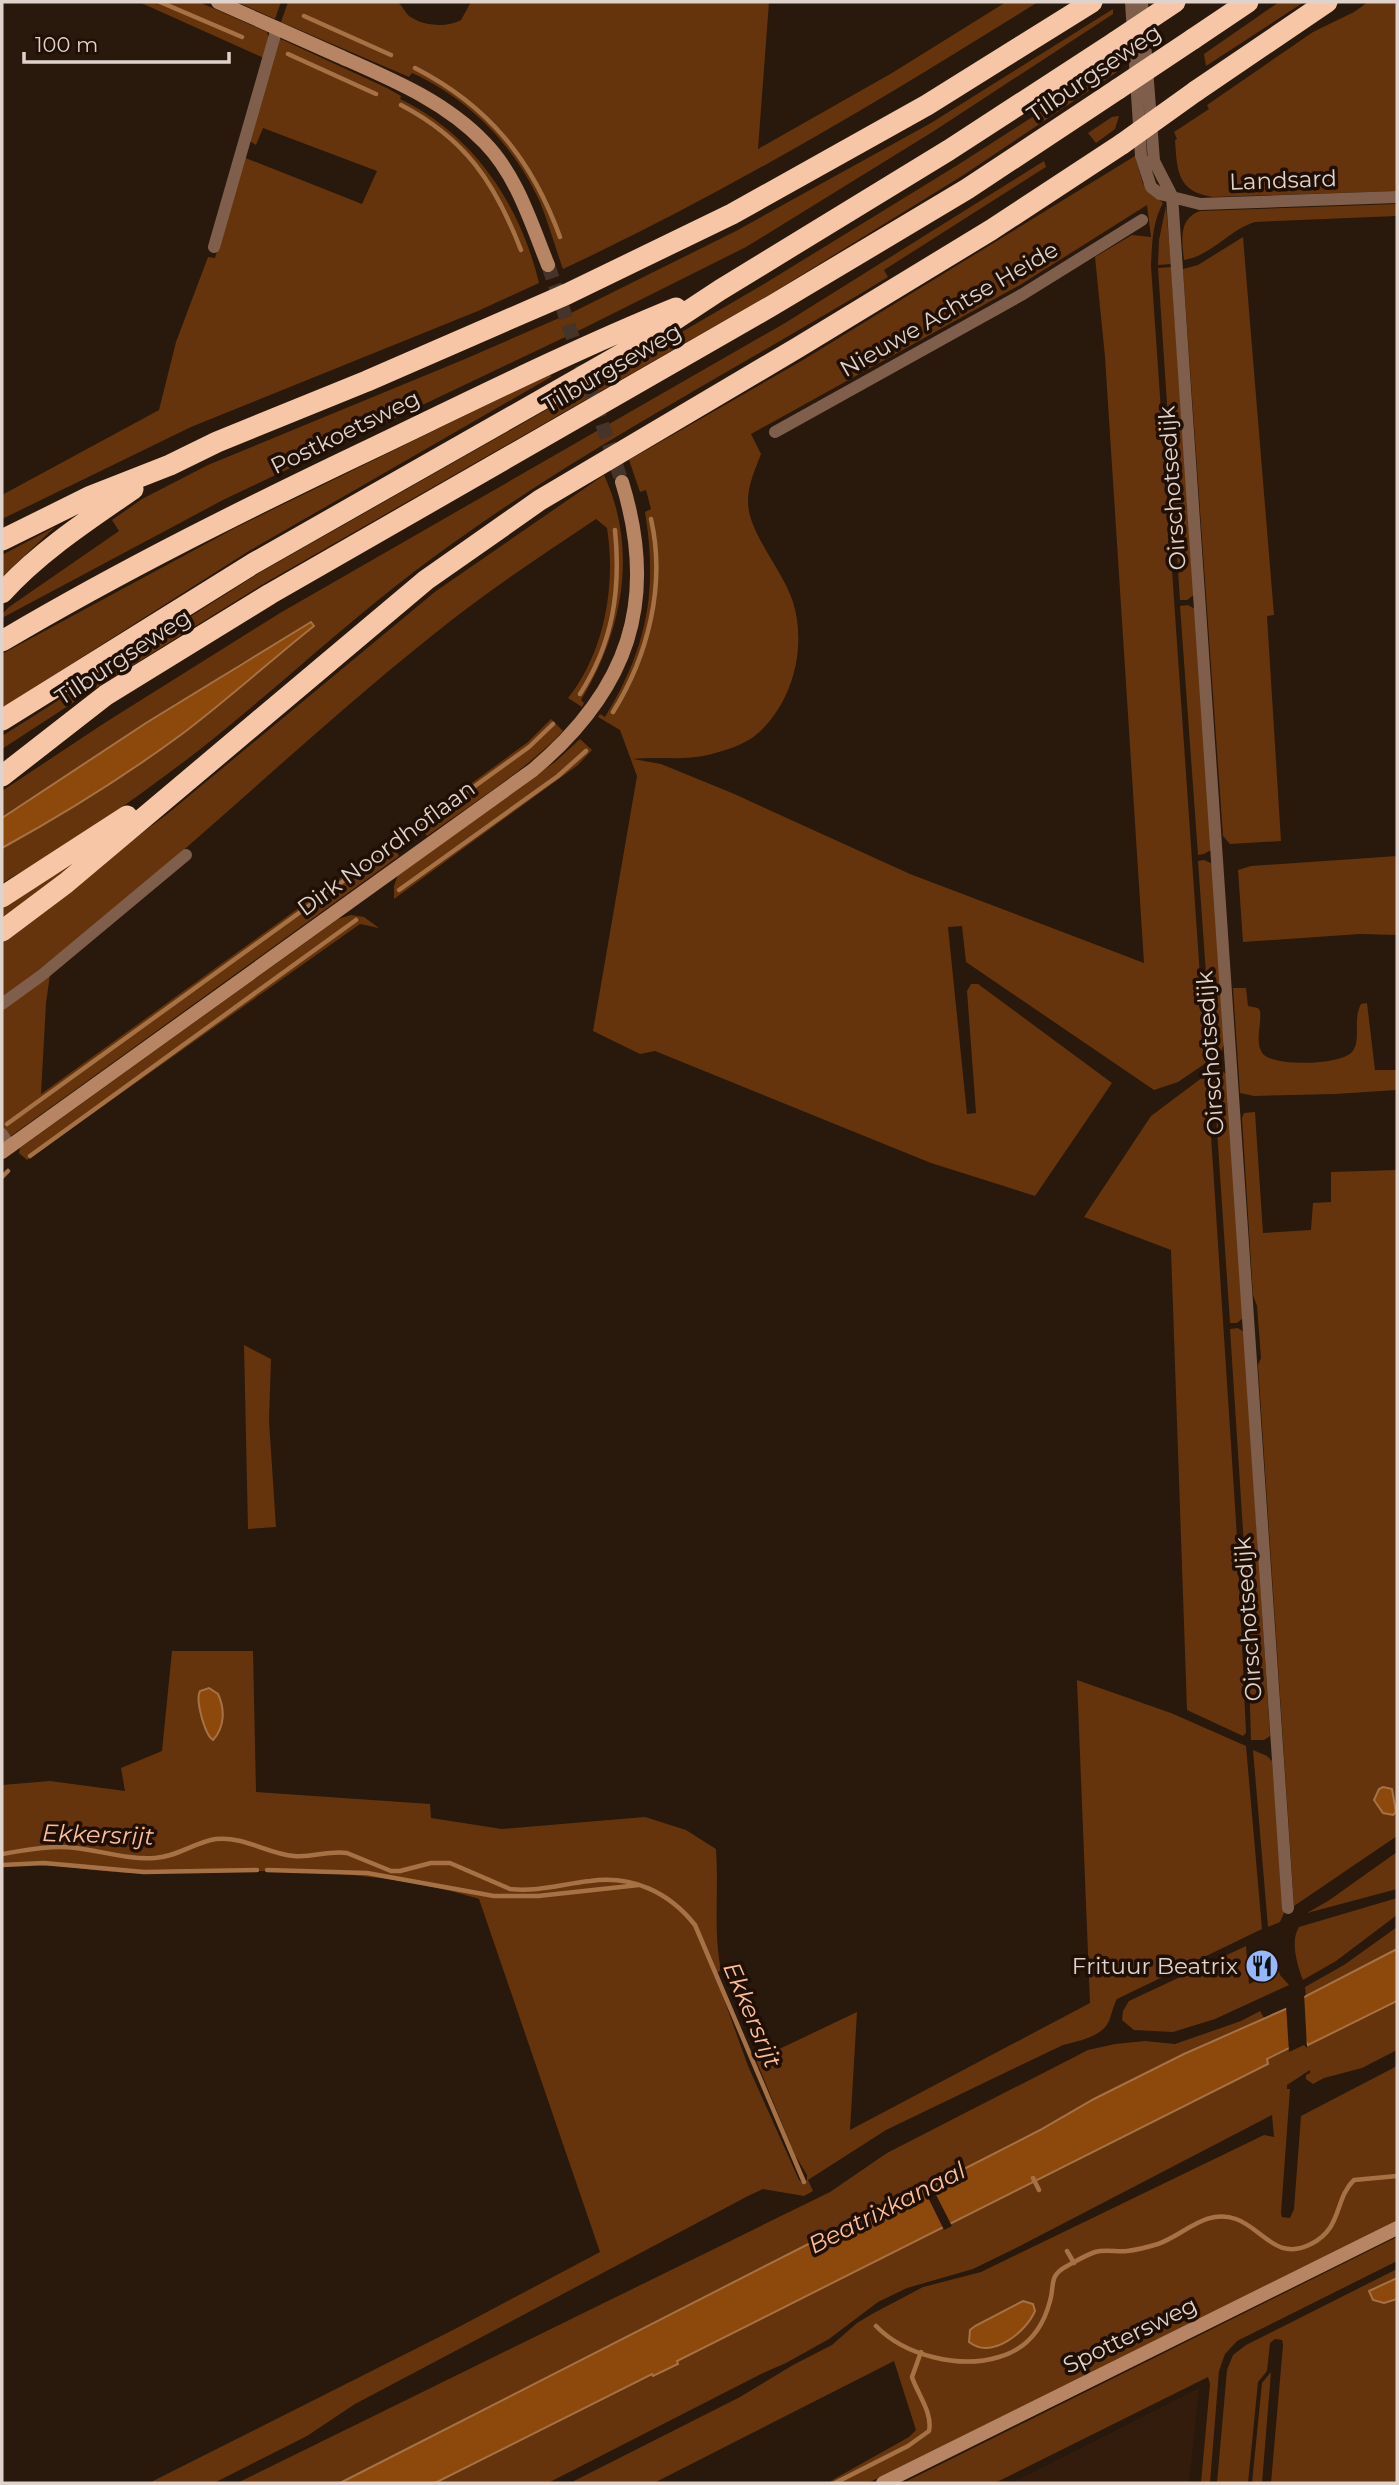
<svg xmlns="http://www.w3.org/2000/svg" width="1399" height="2485" viewBox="0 0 1399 2485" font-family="Montserrat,sans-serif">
<rect width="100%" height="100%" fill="#29180c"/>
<path fill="#331c0c" d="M1199,2388L1189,2483H1012Z"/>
<path fill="#65340c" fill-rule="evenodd" d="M139,2H199L267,32L269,39L264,58Z
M237,2H281L275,19Z
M288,2H398C402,6 405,12 409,16C423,26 446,28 461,20L471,2H769L758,149L892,73L1006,2H1038C884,98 728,192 563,269C555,247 549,224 540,202C514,145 468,98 412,73L409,77L281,22Z
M1279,2H1304L1206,66L1204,54Z
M1368,2H1397V191L1213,197C1177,192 1177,170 1175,140L1177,139L1174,132L1209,109L1207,105L1313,32L1354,12Z
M1113,9V14L934,131L746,247L582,329L223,500L2,618V614L9,607L119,531L112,520L142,499L208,465L465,359L573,312L736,231L931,123Z
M281,39L387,88L401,96L400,99C474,135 520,204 539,283L478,311L191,427L2,519V495L159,410L176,342L208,257L215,258L243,157L362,204L377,171L263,128L256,145L248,140L276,41Z
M1117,63V72L962,176L769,295L265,583L88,693L2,749V736L259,573L608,375L764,284L956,166Z
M1119,116L1115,129L1096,143L1088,133L1112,117Z
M1135,156L1143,184L1163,203C1152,223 1152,245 1151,266L1206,1063L1178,1082L1154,1090L966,962L962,926L948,927L967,1114L976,1113L967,991L971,984H978L1112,1083L1035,1196L931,1163L655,1051L640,1054L593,1031L637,776L620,730L598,717L600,714L605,717C647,648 658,591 645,512L651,509L646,490L640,492L629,460L803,360ZM1147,205L1151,237L1132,235L1095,257L1105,357L1144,963L910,874L732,793L661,764L633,759C657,756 684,761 708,755C723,751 745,745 757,734C793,703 807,647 793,602C783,572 759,546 750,516C744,493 753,475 761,454L751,434L1020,285Z
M1044,161L1046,167L884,270L888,277C731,373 566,457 419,568C342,626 271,694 194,754C133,801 69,845 2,883V848C89,801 168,745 244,683C267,664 293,646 314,625L243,662L2,818V791L106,722L280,613L785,323Z
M1397,204V216L1255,222C1229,230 1211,256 1184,260C1182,241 1178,219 1200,211Z
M1166,206L1171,264L1158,265L1159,240Z
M1243,237L1274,615L1267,616L1281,841L1230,844L1223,836L1183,269L1198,265Z
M1171,267L1194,595L1187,600H1180L1158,268Z
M550,374L551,377L249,551L2,708V654L237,527Z
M604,475C639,550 622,633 581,700L584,703L582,707L568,698C605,652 616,584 607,528L596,519C548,551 498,584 453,619C298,740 160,882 2,998V937L166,815L436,591Z
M55,527L2,577V555Z
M1188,605L1195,609L1211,850L1204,854L1198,855L1180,606Z
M551,719L563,731C524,772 473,803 427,836L417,823L528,742Z
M580,739L592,750L578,765L394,899V886L398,875L555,762Z
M128,823L2,921V904Z
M390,842L399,856L11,1136L7,1135L2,1127V1010L50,975L46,1003L41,1094Z
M1397,856V935L1360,934L1243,942L1238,870L1251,866Z
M1204,860L1213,864L1224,1043L1221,1052L1212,1059L1198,861Z
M351,915L364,917L379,928L360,924L27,1160L19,1153L20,1148L338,919Z
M1233,988H1246L1248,1006L1258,1008L1260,1011C1262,1024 1254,1043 1263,1054C1275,1067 1341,1065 1352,1052C1362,1040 1352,1021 1361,1004L1367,1003L1375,1070H1397V1090L1335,1094L1254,1096L1240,1093Z
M1219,1068L1226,1074L1243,1318L1237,1323H1230L1213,1071Z
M1207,1074L1237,1537L1246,1733L1243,1736L1187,1710L1171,1250L1084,1217L1151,1116Z
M1255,1112L1263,1233L1311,1230L1313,1203L1331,1202V1172L1397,1170V1836L1294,1906L1258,1365L1261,1358L1257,1306L1253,1295L1242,1118L1244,1113Z
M1238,1328L1244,1332L1270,1736L1264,1740H1251L1246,1577L1230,1329Z
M244,1345L271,1359L269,1421L276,1527L248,1529Z
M172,1651H253L256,1792L430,1804L431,1818L502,1829L645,1817L686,1830L716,1849C719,1889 713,1931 721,1970L715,1974L748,2066L799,2180L803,2183L807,2180V2175L795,2155L756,2060L857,2012L850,2130L1090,2003L1077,1680L1171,1713L1246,1746L1262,1929L1117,1999C1113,2006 1112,2014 1109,2021C1102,2037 1078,2041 1063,2045L886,2130L808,2180L813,2191L804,2196L763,2189L748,2196L355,2404L307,2436L214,2483H149L455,2329L600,2252L479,1899C371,1866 257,1870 145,1873C97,1874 50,1860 2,1867V1785L50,1781L125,1791L121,1768L162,1751Z
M1253,1750L1267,1756L1272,1761L1284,1913L1280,1922L1268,1927Z
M1397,1852V1889L1307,1913L1328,1901Z
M1397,1898V1915L1336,1961L1303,1980C1297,1965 1290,1941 1299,1927Z
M1397,1927V1949L1306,1996L1305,1987L1344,1965Z
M1246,1946L1249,1984L1279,1971L1280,1975L1289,1985L1215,2019L1173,2032L1134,2030L1122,2020L1123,2011L1129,2001Z
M1397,2001V2050L1362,2068L1324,2078L1313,2084L1306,2079V2075L1310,2073V2070L1287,2085V2089H1290L1281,2213L1282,2217L1290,2218L1294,2209L1301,2116L1397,2066V2220L1362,2238L868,2483H827L909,2437L916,2430L894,2361L654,2483H570L740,2397L793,2365L832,2345L857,2323L872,2314L923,2287L981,2272L1264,2135L1274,2137L1272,2115L1018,2247L973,2269L907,2288L878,2302L829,2339L786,2363L763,2373L548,2483H435L652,2374L653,2376L678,2363L677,2361L1268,2064L1266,2060L1305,2040L1308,2044Z
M1260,2011L1264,2018L1184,2054L917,2193L832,2232L340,2483H237L830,2192L887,2153L1088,2050L1115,2044L1145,2041L1175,2044L1241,2021Z
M1397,2237V2261L1237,2341L1225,2354L1219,2371L1210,2483H1201L1210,2384L1208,2377L995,2483H903Z
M1397,2269V2278L1369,2292L1394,2301L1397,2299V2483H1271L1283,2345L1282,2340L1275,2339L1270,2343L1267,2371L1258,2382L1248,2483H1217L1227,2370L1233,2355L1246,2345Z
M1271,2372L1262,2483H1252L1262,2383Z"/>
<path fill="#8d480b" stroke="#a67245" stroke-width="2" d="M311,622L314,626C270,661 227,700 182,734C125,776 64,814 2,848V818L146,723Z
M209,1688L218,1694C225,1709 225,1727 213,1740C205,1735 195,1700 200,1691Z
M1383,1787L1392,1789L1396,1812L1393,1815L1383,1813L1374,1800L1379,1789Z
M1397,1949V2001L1308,2045L1305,2040L1267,2059L1268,2064L677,2361L678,2364L653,2376L652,2374L435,2483H340L832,2232L917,2193L1040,2130L1094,2099L1184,2054L1288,2008L1306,1996Z
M1397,2278V2299L1384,2303L1373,2300L1369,2291Z
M1023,2301L1033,2304L1035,2311C1026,2332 992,2360 969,2342L970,2330L975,2326Z"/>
<path fill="#29180c" d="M1304,1993L1307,2048L1304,2045L1289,2052L1286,2005Z
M930,2183L952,2226L944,2230L923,2187Z"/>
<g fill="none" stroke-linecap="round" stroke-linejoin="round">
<path stroke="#a67245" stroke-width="4.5" d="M160,2L242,37
M304,16L391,55
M288,54L376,94
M415,68C489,106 532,160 560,237
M401,105C466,139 495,183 521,250
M580,694C613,643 621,590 615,530
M613,712C648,656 666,585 651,519
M421,825L529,747L553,724
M399,890L558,776L586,751
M7,1124L393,845
M30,1156L356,920
M2,1177L8,1171
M2,1854C26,1850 51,1845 76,1848C102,1851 129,1860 155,1858C177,1857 195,1842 216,1839C244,1836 268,1854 294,1856C312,1858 329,1850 347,1853L391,1871H400L431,1863H450L510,1889C538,1892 562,1884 590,1881C632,1875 669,1892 695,1925L804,2182
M2,1865L44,1863L144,1872L257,1870
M267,1870L367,1873L494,1896H538L639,1885
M1033,2178L1039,2190
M1067,2251L1074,2263
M876,2326C905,2356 960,2369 999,2357C1027,2349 1043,2328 1050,2301C1055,2285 1048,2276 1067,2266C1076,2261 1086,2255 1095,2252C1105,2249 1117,2252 1127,2251C1138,2250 1148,2247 1158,2244C1184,2235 1206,2208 1236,2219C1262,2228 1276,2262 1311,2244C1343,2228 1334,2199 1354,2180L1397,2176
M835,2483L908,2446L929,2431C933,2413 917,2393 912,2377L921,2352"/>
<path stroke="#443429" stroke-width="14" stroke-dasharray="14 7" stroke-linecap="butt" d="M548,265L622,482"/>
<path stroke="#7f5f4b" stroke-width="12" d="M1131,2L1141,156L1151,187L1160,194L1200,204L1397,197
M1142,2L1154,161L1172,196L1288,1908
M214,247L277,28
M775,432L1023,294L1142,220
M2,1004L42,975L186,855
M2,1134L10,1146"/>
<path stroke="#b88564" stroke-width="14" d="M218,2C258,20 299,38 339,56C391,79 445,101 485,143C517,176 531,223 548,265
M2,1152L533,770C628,690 659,602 622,482
M883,2483L1397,2228"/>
<path stroke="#f6c6a7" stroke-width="21" d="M1193,39L1248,2
M1196,91L1327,2
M2,540L91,496L170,465L217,442L367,381L567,294L732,214L927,105L1092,2
M2,593C39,552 88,520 133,489
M2,641C122,570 247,508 373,448C473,400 573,350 676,308
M2,720L254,563L629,350L720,290L949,150L1115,42
M2,776L106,695L270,594L773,305L967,189L1118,89
M2,897L127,816
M2,931L66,883L426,580L540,500L797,348L991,230L1122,144"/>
<path stroke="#f6c6a7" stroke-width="21" d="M1115,42L1175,2
M1118,89L1193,39
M1122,144L1196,91"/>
</g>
<defs>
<symbol id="restaurant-disc" viewBox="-11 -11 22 22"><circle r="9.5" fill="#94b7fd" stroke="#1f0f04"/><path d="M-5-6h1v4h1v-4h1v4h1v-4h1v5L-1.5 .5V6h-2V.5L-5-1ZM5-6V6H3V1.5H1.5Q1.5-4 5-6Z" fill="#111"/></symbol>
</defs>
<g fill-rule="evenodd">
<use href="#restaurant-disc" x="1243" y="1947" width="38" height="38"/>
</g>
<g text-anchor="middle" stroke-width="7" stroke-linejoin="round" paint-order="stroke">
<g font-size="23" fill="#dfd3cb" stroke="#1f0f04">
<text transform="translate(1094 73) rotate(-34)" y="8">Tilburgseweg</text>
<text transform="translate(1283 180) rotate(-2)" y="8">Landsard</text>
<text transform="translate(949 309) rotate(-30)" y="8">Nieuwe Achtse Heide</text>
<text transform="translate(612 368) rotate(-30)" y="8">Tilburgseweg</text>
<text transform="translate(345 432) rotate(-26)" y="8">Postkoetsweg</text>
<text transform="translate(1172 488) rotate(-94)" y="8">Oirschotsedijk</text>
<text transform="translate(123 657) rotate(-33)" y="8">Tilburgseweg</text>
<text transform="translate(386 848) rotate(-36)" y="8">Dirk Noordhoflaan</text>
<text transform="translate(1210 1053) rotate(-94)" y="8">Oirschotsedijk</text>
<text transform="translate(1248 1619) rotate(-94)" y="8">Oirschotsedijk</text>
<text transform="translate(1130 2335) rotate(-26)" y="8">Spottersweg</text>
</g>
<g font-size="23" fill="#dfd3cb" stroke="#1f0f04" text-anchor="end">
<text x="1238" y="1974">Frituur Beatrix</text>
</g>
<g font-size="24" font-style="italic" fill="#fcbf98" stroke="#1f0f04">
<text transform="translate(98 1835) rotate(2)" y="8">Ekkersrijt</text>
<text transform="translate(752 2015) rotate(67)" y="8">Ekkersrijt</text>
<text transform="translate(887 2208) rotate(-27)" y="8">Beatrixkanaal</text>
</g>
</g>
<rect width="1399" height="2485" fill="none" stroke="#dfd3cb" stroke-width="7"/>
<path d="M24 52v10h205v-10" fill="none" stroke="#dfd3cb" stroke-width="3.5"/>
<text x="35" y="52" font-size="21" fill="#dfd3cb" stroke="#1f0f04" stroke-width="5" paint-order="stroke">100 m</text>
</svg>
